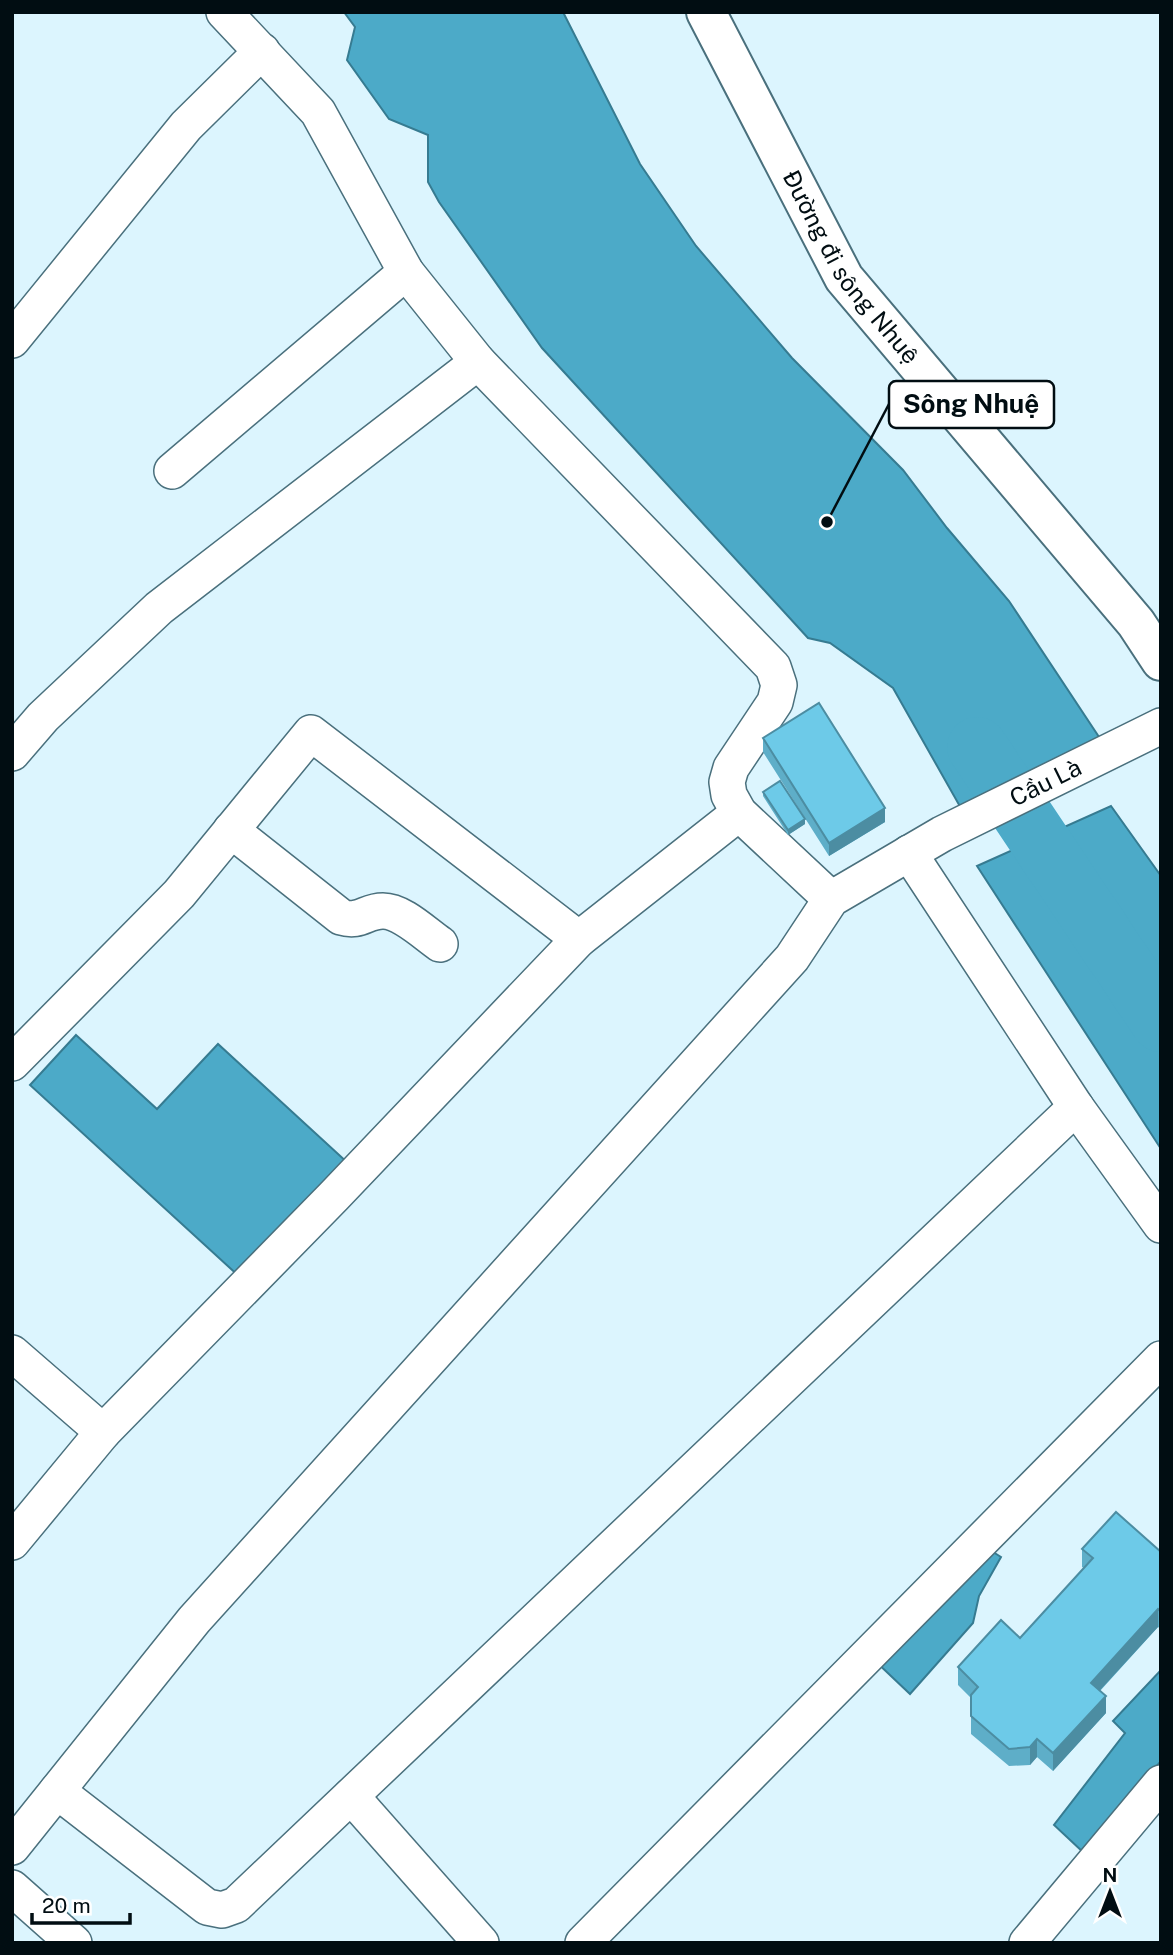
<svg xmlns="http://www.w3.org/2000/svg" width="1173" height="1955" viewBox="0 0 1173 1955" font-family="'Public Sans',sans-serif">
<rect width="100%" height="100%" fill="#dcf5fe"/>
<path fill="#4caac8" stroke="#367b91" stroke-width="2" d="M344,12H563L640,164L696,246L792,358L903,470L947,528L1009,601L1107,749L962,810L893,688L830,643L808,638L542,348L439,202L428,182V135L389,119L347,60L355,27Z
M1111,806L1161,876V1149L977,866Z
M76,1035L157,1109L218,1044L349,1164L242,1279L30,1085Z
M982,1545L1001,1557L979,1596L973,1623L910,1694L873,1659Z
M1161,1670V1761L1084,1853L1054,1825L1125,1733L1113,1721Z"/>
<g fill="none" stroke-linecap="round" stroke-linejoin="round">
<path stroke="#4caac8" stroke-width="60" d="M977,747L1161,1022"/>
<defs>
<g id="minor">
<path d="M224,12L318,112L406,272L478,362L773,667L779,685L775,702L731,768L727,782L729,795L739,813L831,899"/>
<path d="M12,340L186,126L262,51"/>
<path d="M172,471L406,272"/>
<path d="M12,753L43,717L159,608L478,362"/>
<path d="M231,830L341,917C361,923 365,911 383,911C402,911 424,933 440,944"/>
<path d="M909,853L1076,1107L1161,1225"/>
<path d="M12,1063L179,894L311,733L579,939"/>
<path d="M12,1353L103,1432"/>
<path d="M12,1542L103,1432L334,1196L579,939L739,813"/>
<path d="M57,1791L207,1907L222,1910L236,1905L1076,1107"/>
<path d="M351,1796L481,1943"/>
<path id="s1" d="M12,1847L194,1620L792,958L831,899L942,834L1161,726"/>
<path d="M12,1888L74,1943"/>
<path d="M583,1943L1161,1359"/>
<path d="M1027,1943L1161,1783"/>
</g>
<g id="tertiary">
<path id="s2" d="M706,12L844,278L1136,623L1161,661"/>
</g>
</defs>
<use href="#minor" stroke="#4a707d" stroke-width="38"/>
<use href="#tertiary" stroke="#4a707d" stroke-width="42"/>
<use href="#minor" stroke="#fff" stroke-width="35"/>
<use href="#tertiary" stroke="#fff" stroke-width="38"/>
</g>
<path fill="#5eaec8" d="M763,738L885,822L829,856L763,752Z
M763,792L805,824L788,835L763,796Z
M1082,1549L1161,1552V1629L1158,1627L1100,1691L1106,1713L1053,1771L1037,1757L1030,1765L1009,1766L971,1734V1698L958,1685V1667L1020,1638L1084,1568L1082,1567Z"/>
<path fill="#4c8da2" d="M885,808V822L829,856V843Z
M805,819V824L788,835V830Z
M1158,1609V1627L1091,1700V1683Z
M1106,1696V1713L1053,1771V1753Z
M1037,1739V1757L1030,1765V1747Z"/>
<path fill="#6dcae8" stroke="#4c8da2" stroke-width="2" d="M819,703L885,808L829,843L763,738Z
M780,781L805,819L788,830L763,792Z
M1116,1512L1161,1552V1612L1158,1609L1091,1683L1106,1696L1053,1753L1037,1739L1030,1747L1009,1749L971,1716V1695L978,1687L958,1667L1001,1620L1020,1638L1093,1558L1082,1549Z"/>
<g text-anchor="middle" stroke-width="6" stroke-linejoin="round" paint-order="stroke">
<g font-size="24" fill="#010d12" stroke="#fff">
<text dy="8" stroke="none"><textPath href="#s2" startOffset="294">Đường đi sông Nhuệ</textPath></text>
<text dy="8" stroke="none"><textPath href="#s1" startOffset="1498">Cầu Là</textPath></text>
</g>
</g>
<path fill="none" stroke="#010d12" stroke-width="2.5" d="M827 522L889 404"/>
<circle fill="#010d12" stroke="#fff" stroke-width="2.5" cx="827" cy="522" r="7"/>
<rect fill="#fff" stroke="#010d12" stroke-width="2.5" x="889" y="381" width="165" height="47" rx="7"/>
<g font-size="26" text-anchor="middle" font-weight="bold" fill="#010d12">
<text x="971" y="413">Sông Nhuệ</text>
</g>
<rect width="1173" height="1955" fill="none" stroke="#010d12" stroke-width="28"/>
<g transform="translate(1110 1892)" stroke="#ffffff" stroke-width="5" paint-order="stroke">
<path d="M0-5L12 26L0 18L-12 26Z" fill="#010d12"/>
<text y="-10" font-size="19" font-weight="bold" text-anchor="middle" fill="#010d12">N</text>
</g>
<path d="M32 1913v10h98v-10" fill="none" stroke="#010d12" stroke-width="3.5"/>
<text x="42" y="1913" font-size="21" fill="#010d12" stroke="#ffffff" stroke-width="5" paint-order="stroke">20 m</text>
</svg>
